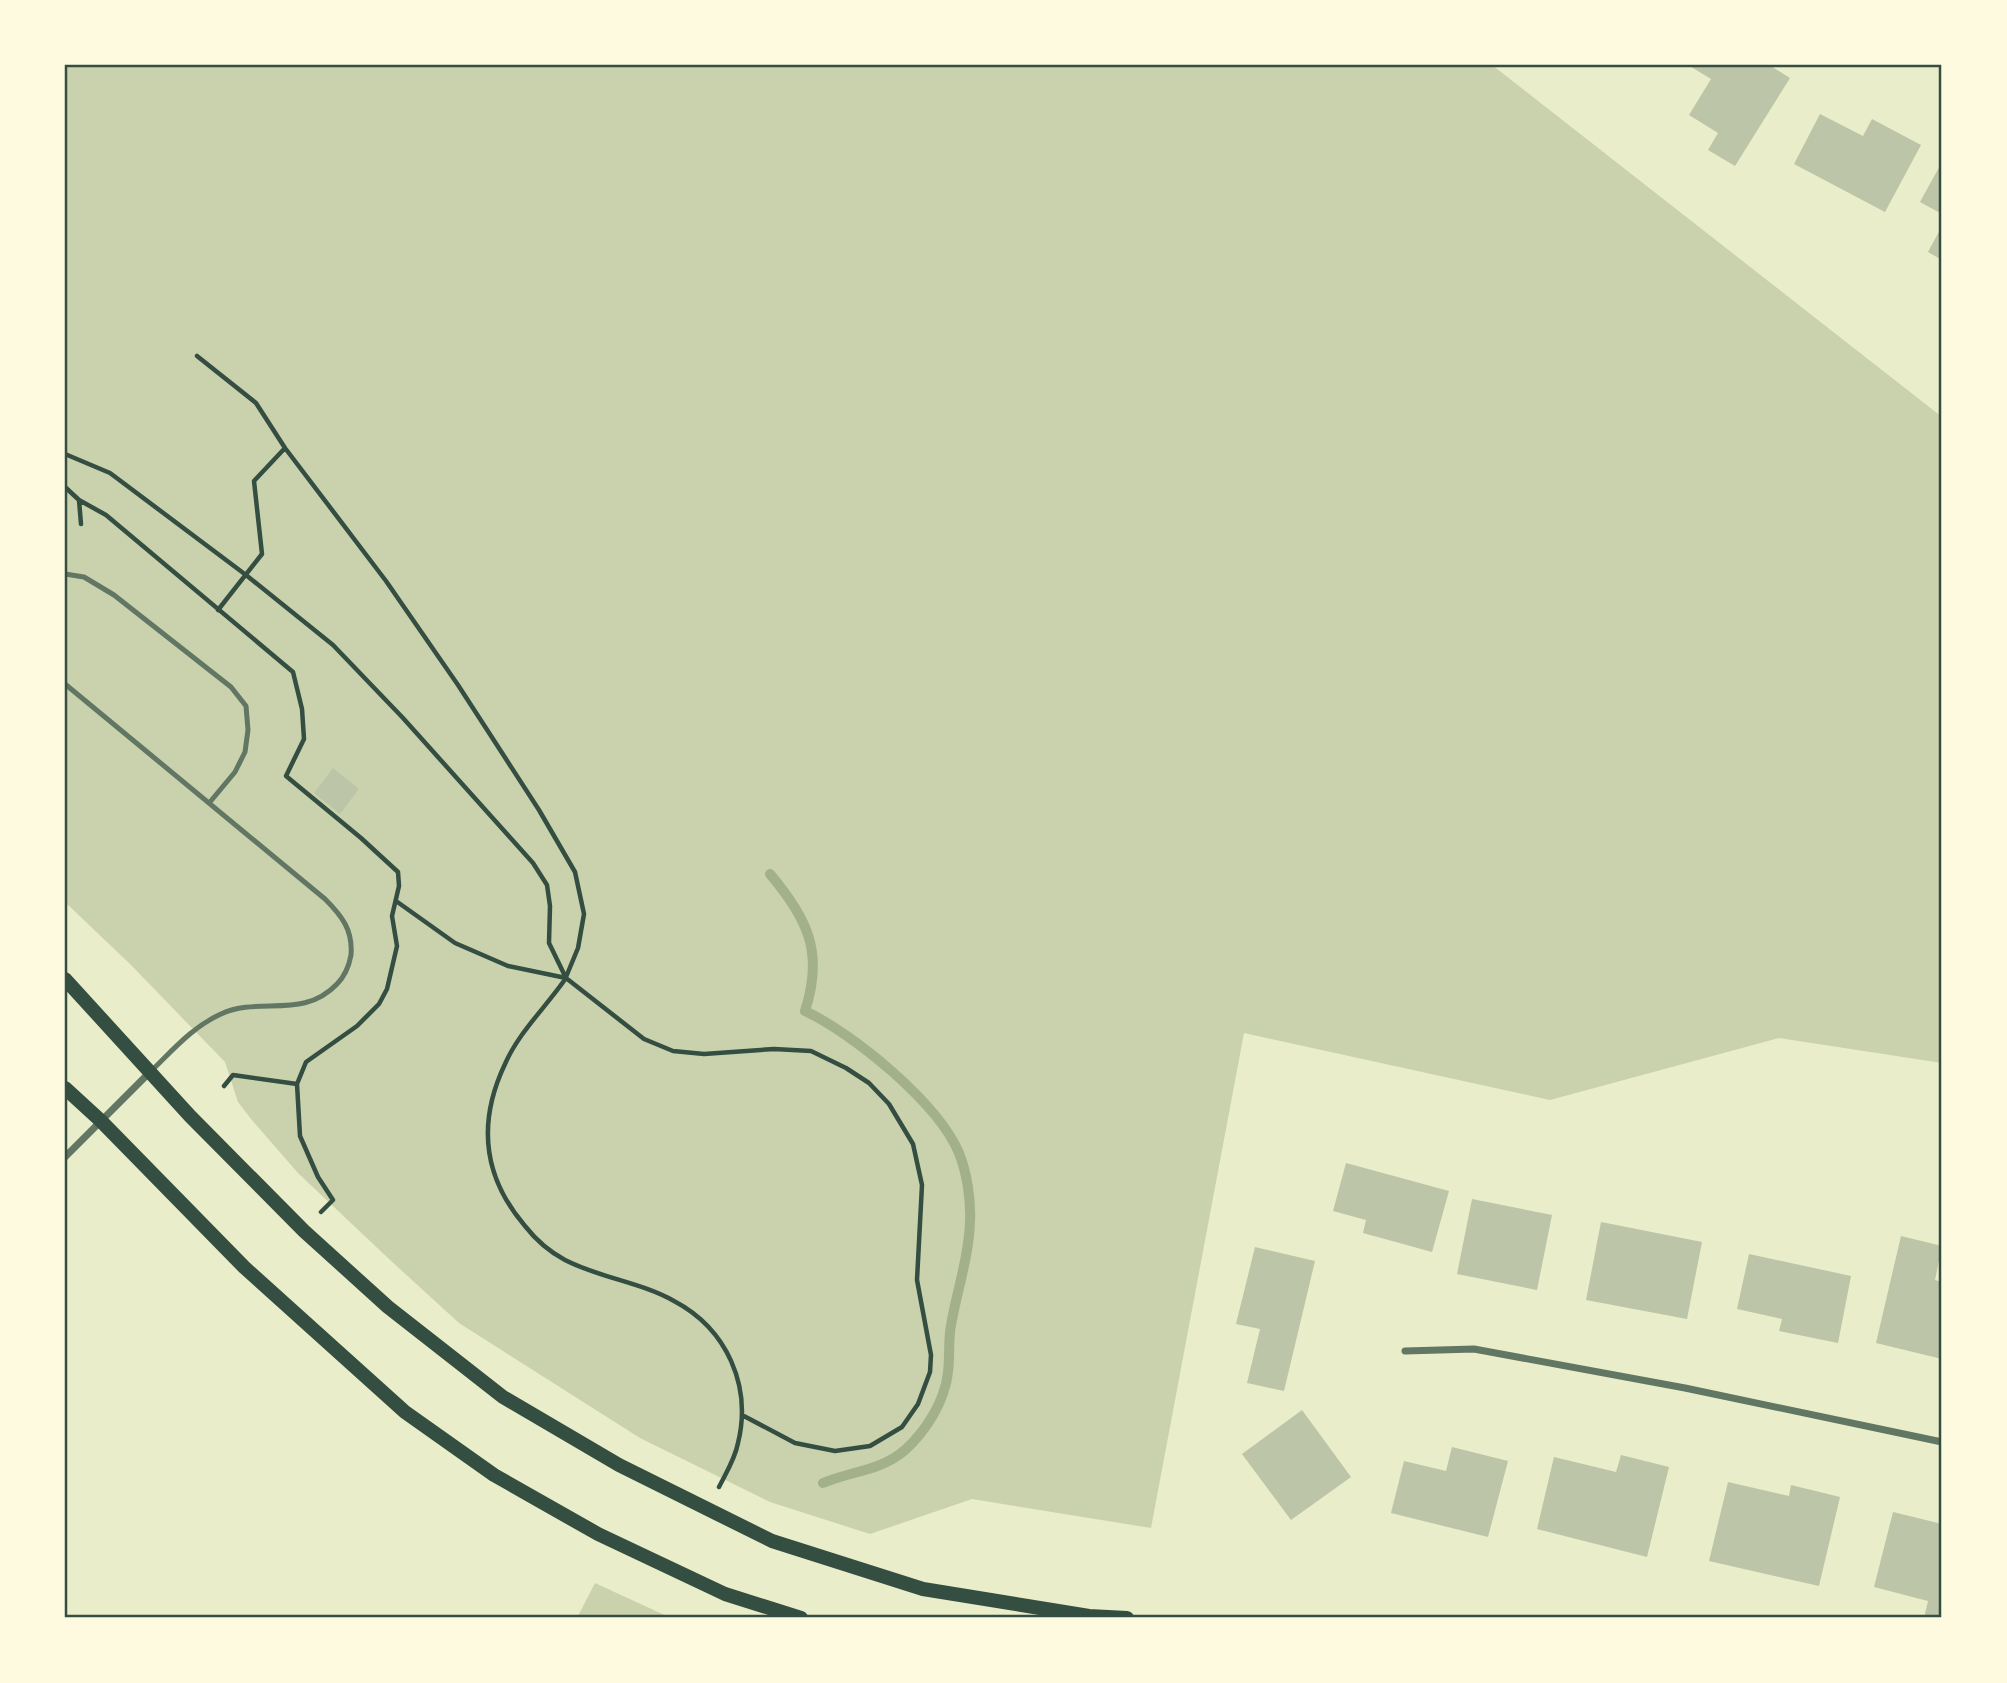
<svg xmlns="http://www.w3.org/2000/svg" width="2007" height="1683" viewBox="0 0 2007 1683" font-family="'Exo 2',sans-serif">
<rect width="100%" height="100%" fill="#e9edc9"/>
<path fill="#cad2ad" d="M65,65H1492L1942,417V1063L1779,1038L1550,1100L1244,1033L1151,1528L972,1499L870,1534L770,1502L640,1438L459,1323L389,1259L298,1173L251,1119L238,1102L225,1062L131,965L65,902Z
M595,1583L671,1618H577Z"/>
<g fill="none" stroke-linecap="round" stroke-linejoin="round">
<path stroke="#a3b18a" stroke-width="10" d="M770,874C808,919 824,953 805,1011C854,1034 938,1103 959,1153C967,1173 971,1200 970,1221C969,1256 957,1291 951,1325C948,1341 950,1356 948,1372C945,1401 926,1431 905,1450C881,1471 851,1471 823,1483"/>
</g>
<path fill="#bcc5a7" d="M1688,65H1769L1790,78L1735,166L1708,150L1718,133L1689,115L1711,79Z
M1820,114L1863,136L1872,119L1921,145L1885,212L1794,164Z
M1942,162V214L1920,202Z
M1942,226V260L1928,252Z
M333,768L359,789L340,814L314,793Z
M1346,1163L1449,1191L1432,1252L1363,1233L1366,1220L1333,1211Z
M1472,1199L1552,1215L1537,1290L1457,1274Z
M1601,1222L1702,1242L1687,1319L1586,1300Z
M1901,1236L1942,1246L1935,1280L1942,1282V1359L1876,1343Z
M1255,1247L1315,1261L1284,1391L1247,1383L1260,1329L1236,1324Z
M1749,1254L1851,1276L1838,1343L1779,1331L1782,1319L1737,1309Z
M1302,1410L1351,1477L1291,1520L1242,1454Z
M1452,1447L1508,1461L1488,1537L1391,1513L1404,1461L1446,1471Z
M1621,1455L1669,1467L1647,1557L1537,1529L1554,1457L1616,1472Z
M1728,1482L1789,1496L1791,1485L1840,1497L1819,1586L1709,1561Z
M1893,1512L1942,1524V1618H1924L1928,1601L1874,1587Z"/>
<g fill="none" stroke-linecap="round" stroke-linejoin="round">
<path stroke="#344e41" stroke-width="4.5" d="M197,356L256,403L285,448L386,581L458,685L539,810L575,872L584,914L578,948L566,977
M65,454L110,473L246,575L333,645L403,718L533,863L547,885L550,906L549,943L566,978C546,1007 519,1032 505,1064C477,1123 483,1177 525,1226C536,1240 550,1252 565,1260C600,1278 640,1282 674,1301C727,1329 752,1386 738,1443C735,1459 726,1473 719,1487
M65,487L79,500L81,524
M79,500L106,515L293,672L302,709L304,739L286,776L361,838L398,872L399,886L392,916L397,946L387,989L379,1004L357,1026L306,1062L297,1084L300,1136L318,1177L333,1200L321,1212
M218,610L262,554L254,481L285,448
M396,901L455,943L508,966L566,978L644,1039L673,1051L704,1054L774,1049L811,1051L846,1068L869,1083L889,1104L913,1144L922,1185L917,1280L931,1355L930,1372L918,1404L902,1427L870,1446L835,1451L795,1443L742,1415
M224,1086L233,1075L297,1084"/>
<path stroke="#617663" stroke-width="5" d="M65,574L84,577L114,595L231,687L246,706L248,730L245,752L235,772L210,802
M65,684L325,899C342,916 353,930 351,955C349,966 345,976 337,984C303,1020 260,996 221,1014C192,1027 172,1051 150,1072"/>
<path stroke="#617663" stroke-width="7" d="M65,1157L150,1072
M1405,1351L1474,1349L1685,1388L1942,1442"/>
<path stroke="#344e41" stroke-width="14" d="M65,979L190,1116L304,1231L388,1307L503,1397L619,1465L772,1541L923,1589L1089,1616L1127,1618
M65,1088L101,1121L244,1267L405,1412L494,1475L598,1534L725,1594L801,1618"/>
</g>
<rect width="2007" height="1683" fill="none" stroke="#fefae0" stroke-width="133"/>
<rect x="66" y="66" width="1874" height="1550" fill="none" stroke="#344e41" stroke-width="2.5"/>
</svg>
